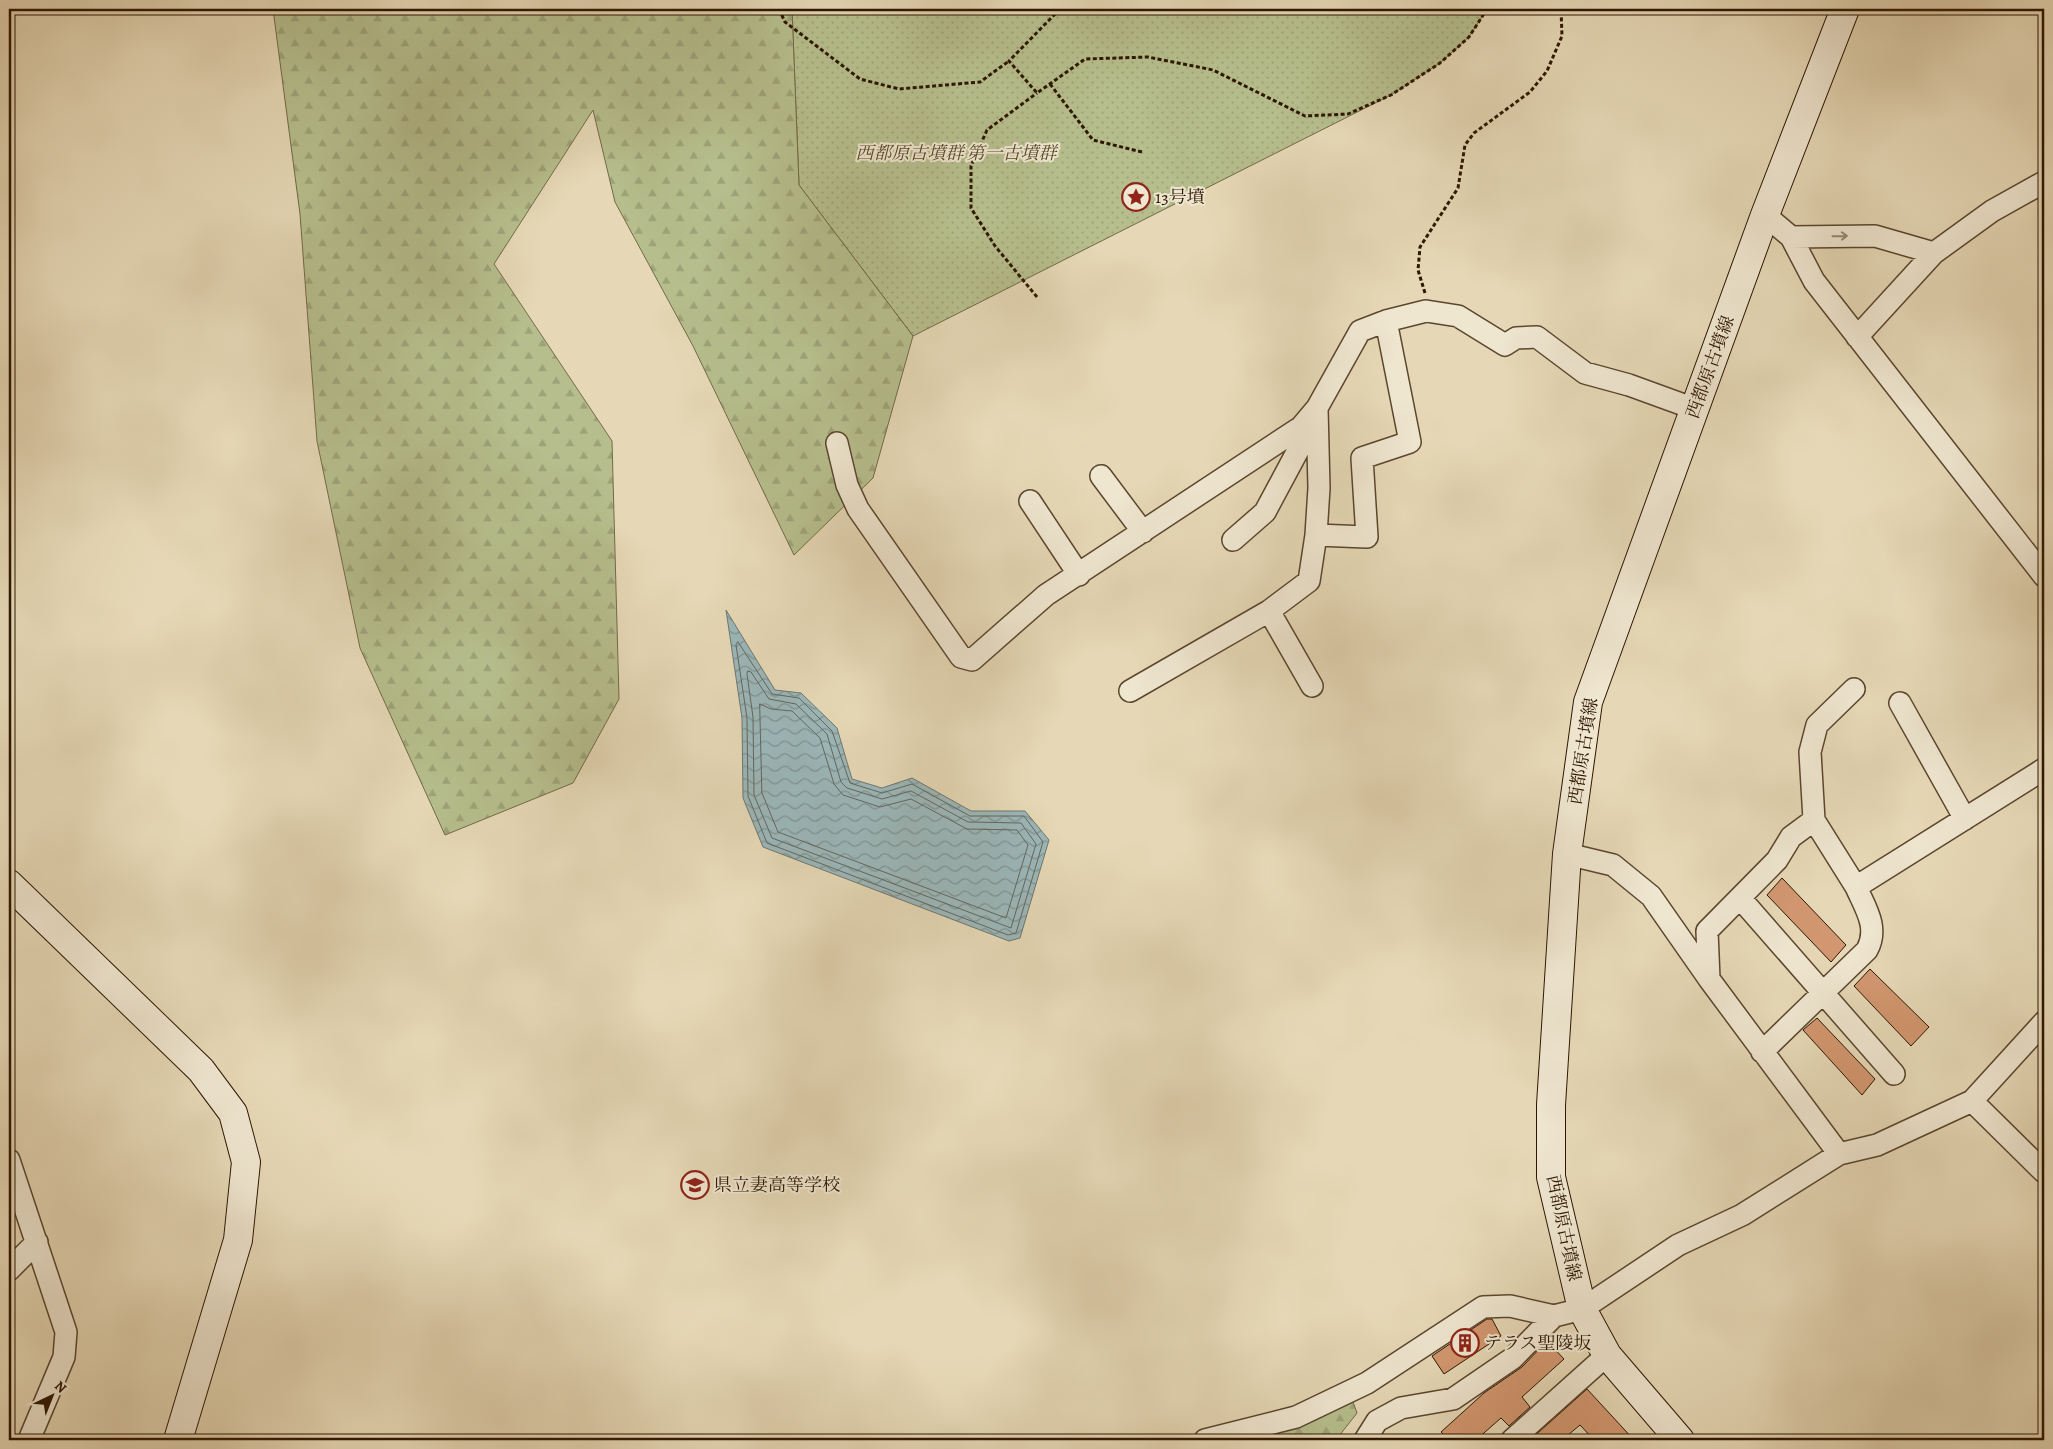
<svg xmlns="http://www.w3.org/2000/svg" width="2053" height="1449" viewBox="0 0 2053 1449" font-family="Alegreya,'Noto Serif JP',serif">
<defs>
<pattern id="grass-dots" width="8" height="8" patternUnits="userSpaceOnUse" patternTransform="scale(1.25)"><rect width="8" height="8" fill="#b6be8d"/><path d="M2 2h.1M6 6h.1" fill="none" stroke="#9da378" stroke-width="1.8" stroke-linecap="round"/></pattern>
<pattern id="forest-firs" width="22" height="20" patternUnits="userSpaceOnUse" patternTransform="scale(1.25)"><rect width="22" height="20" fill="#b6be8d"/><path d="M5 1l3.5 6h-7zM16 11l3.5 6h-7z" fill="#9da378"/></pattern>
<pattern id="water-waves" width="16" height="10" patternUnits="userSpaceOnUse" patternTransform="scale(1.25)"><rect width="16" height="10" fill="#9bb7b9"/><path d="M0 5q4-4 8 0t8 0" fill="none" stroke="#7f9494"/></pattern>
</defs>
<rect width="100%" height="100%" fill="#e6d8b6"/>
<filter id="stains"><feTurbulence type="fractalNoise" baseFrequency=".004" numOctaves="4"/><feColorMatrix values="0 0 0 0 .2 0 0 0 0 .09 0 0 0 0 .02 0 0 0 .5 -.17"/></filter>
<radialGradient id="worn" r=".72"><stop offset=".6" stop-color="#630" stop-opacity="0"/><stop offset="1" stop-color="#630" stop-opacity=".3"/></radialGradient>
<path fill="url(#grass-dots)" stroke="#726a47" d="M792,9H1487L1469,37L1440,63L1391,95L913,336L799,185Z"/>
<path fill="url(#forest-firs)" stroke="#726a47" d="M273,9H792L799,185L913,336L873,478L794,555L693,346L615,202L593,110L494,264L612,441L619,699L573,783L445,835L360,648L317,441L300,214Z
M1352,1399L1357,1413L1339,1436L1323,1440H1256L1312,1421Z"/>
<path fill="url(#water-waves)" stroke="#6f776f" d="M726,610L775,690L801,693L837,728L852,779L882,788L912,778L971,811H1025L1049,840L1020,938L1009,941L763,847L743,798L742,718Z"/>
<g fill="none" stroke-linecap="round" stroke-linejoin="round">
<path stroke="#64665d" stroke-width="1" d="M738,642L772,694L799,698L832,731L850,783L882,793L912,784L970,816H1024L1043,842L1016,933L1008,935L767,843L748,796L747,718L736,645Z
M748,671L751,672L769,699L796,704L827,734L841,782L847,788L882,799L911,791L968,822L1021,823L1036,844L1011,928L772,838L754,795L753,717L747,674Z
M760,704L771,709L792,711L820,738L834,784L843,795L880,807L911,799L967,829L1017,830L1028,845L1006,918L778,832L762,793Z"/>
</g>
<path fill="#d29770" stroke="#2d1601" d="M1782,878L1846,945L1831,962L1767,895Z
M1870,969L1929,1027L1911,1046L1854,986Z
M1817,1018L1875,1079L1862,1095L1803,1030Z
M1487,1319H1492L1501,1336L1444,1374L1432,1356Z
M1547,1341L1564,1359L1522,1397L1530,1407L1509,1426L1501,1418L1476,1440H1449L1441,1432L1484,1393L1522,1367Z
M1587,1389L1634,1440H1594L1580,1425L1562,1440H1530Z"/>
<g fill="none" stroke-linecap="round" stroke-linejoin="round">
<defs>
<path id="street" d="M1765,215L1791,237L1814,281L2044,576
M1791,237L1875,236L1934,253
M1857,337L1934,253L1992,211L2044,182
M837,443L847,485L858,509L961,657L972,660L1046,595L1301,427L1317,408L1360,331L1386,321
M1101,476L1143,532
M1030,501L1079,575
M1316,535L1319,488L1317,408
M1233,540L1265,512L1303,441L1301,427
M1269,611L1312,686
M1854,689L1817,725L1810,752L1814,820L1856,887
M1130,691L1269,611L1309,581L1316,535L1367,537L1362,458L1410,442L1386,321L1426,311L1458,316L1505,345L1516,338L1537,337L1585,373L1629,385L1695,409
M1900,703L1965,819
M1567,854L1613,865L1651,896L1709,979L1839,1154
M1740,898L1894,1074
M1709,979L1707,931L1777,860L1791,837L1814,820
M1762,1052L1867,950C1879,928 1866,909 1856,887L2044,769
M1972,1101L2044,1172
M9,1160L66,1332L64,1357L29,1440
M9,1270L37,1242
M1205,1440L1296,1417L1367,1383L1483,1307L1510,1306L1554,1316L1582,1309L1678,1245L1742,1215L1839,1154L1877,1145L1972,1101L2044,1022
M1365,1440L1377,1421L1401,1408L1453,1399L1513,1358L1554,1316
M1512,1440L1607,1355"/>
<path id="secondary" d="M9,884L201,1070L233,1113L246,1162L238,1240L178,1440
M1680,1440L1607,1355L1582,1309L1551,1177V1105L1567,854L1588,702L1765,215L1845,9"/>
</defs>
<use href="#street" stroke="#5b462e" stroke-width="24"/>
<use href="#secondary" stroke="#2d1601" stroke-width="30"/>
<path stroke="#2d1601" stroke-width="3" stroke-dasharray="4 2.5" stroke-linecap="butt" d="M779,9L785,22L860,79L899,89L980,82L1009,61
M1060,9L1009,61L1037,93L1085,59L1148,57L1213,70L1305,116L1348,114L1391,95L1440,63L1469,37L1487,9
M1050,84L1093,140L1142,152
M1425,293L1418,270L1420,247L1458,188L1465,145L1474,133L1530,92L1547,71L1562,36L1561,9
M1037,297L995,246L971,208V166L987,130L1037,93"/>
<use href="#street" stroke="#efe6d0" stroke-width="21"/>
<use href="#secondary" stroke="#efe6d0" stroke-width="28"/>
</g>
<defs><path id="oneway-shaft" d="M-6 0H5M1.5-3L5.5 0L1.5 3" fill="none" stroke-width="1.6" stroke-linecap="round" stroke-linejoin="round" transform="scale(1.25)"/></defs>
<use stroke="#988873" href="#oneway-shaft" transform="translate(1840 236) rotate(-1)"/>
<defs>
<symbol id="sight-ring" viewBox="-11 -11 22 22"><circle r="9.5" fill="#efe6d0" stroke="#8f2418" stroke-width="1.5"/><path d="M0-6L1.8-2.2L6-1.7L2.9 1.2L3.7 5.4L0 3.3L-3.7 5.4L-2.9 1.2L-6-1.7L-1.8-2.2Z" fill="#8f2418"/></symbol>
<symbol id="school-ring" viewBox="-11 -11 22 22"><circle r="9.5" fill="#efe6d0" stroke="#8f2418" stroke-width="1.5"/><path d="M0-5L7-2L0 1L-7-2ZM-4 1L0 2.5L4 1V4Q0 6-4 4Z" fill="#8f2418"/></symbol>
<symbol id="building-ring" viewBox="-11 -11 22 22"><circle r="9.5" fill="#efe6d0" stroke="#8f2418" stroke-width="1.5"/><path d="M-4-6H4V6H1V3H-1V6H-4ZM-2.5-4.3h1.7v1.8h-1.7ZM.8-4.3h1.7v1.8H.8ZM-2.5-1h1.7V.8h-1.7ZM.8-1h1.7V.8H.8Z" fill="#8f2418"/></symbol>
</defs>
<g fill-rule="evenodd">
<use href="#sight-ring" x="1120" y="181" width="32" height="32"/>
<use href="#school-ring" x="679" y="1169" width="32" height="32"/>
<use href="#building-ring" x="1449" y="1327" width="32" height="32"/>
</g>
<g text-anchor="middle" stroke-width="4" stroke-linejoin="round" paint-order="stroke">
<g font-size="18" font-style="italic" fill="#56482b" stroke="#efe6d0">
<text x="956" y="159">西都原古墳群 第一古墳群</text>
</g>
<g font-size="18" fill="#2d1601" stroke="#efe6d0" text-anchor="start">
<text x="1155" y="203">13号墳</text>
<text x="714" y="1191">県立妻高等学校</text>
<text x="1484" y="1349">テラス聖陵坂</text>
</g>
<g font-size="18" fill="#2d1601" stroke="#efe6d0">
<text transform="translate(1710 367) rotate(-70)" y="6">西都原古墳線</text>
<text transform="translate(1583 751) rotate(-81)" y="6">西都原古墳線</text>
<text transform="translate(1564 1228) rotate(78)" y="6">西都原古墳線</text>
</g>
</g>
<rect width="2053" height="1449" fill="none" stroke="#e6d8b6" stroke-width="30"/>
<rect x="10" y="10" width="2033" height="1429" fill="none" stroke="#2d1601" stroke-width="2.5"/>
<rect x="15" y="15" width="2023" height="1419" fill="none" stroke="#2d1601"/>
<g transform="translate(52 1396) rotate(43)" stroke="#efe6d0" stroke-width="4" paint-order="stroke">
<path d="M0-4L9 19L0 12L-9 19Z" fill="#2d1601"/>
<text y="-8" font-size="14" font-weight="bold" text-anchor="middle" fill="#2d1601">N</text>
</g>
<rect width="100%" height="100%" filter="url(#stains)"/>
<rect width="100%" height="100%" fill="url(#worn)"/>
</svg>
